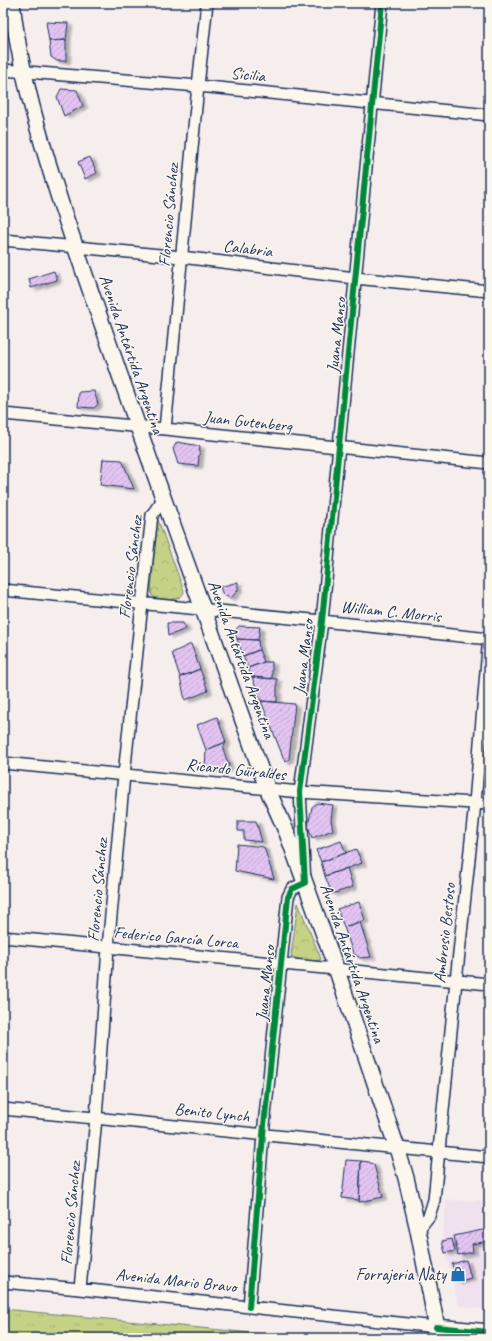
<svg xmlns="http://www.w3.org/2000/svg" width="492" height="1341" viewBox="0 0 492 1341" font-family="Caveat,sans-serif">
<defs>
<pattern id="grass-tufts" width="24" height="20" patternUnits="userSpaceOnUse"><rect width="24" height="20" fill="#c5d286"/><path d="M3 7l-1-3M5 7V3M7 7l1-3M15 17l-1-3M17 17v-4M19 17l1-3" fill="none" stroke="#a9b576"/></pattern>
<pattern id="forest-crowns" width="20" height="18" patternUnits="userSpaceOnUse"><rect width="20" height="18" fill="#c5d286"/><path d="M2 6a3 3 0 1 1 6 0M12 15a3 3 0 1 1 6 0" fill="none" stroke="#a9b576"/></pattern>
<pattern id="building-hatch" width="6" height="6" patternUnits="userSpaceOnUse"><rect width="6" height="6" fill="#e3c4f2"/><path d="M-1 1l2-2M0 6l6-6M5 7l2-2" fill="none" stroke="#c2a9d2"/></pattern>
<filter id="shadow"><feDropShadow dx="4.5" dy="2.5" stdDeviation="1" flood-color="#0004"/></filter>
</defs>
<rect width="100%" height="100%" fill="#f6eded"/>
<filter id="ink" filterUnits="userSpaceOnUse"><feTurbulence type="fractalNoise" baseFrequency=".025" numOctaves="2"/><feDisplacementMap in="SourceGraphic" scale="8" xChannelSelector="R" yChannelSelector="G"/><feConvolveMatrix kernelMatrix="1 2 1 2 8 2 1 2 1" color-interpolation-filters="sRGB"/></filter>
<g filter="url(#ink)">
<path fill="#f0e1ee" d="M446,1200L483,1201L482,1230L489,1232V1310L459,1306L442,1241Z"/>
<path fill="url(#grass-tufts)" stroke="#708072" d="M3,1309L304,1338H3Z"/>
<path fill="url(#forest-crowns)" stroke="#708072" d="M158,520L184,591C182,603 160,600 152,596L151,592L157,521Z
M298,903L321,959L314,962L297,959L291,956Z"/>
<path fill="url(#building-hatch)" stroke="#1b2f5e" filter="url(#shadow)" d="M46,22L68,23L66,40L49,41Z
M66,40V61H57L51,57L49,41Z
M61,89L77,90L83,106L64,116L57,97Z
M90,157L97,173L85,179L78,162Z
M54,271L57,280L31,288L29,279Z
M94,391L98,404L94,408L78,407L79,392Z
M177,442L200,446L198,466L178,464L173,449Z
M103,459L122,460L134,489L100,485Z
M238,582V590L231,598L223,595L220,587Z
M167,623H183L186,629L168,636Z
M239,626L260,627L258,640L237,639L234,632Z
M237,639L258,640L259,650L243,656Z
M191,644L200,669L180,677L172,653Z
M259,650L264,662L248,668L243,656Z
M264,662H272V679L252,677L248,668Z
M200,669L208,691L185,700L180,677Z
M252,677L277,679V702L261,701Z
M261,701L295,704L289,759L285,762Z
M217,717L226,742L206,750L197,725Z
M226,742L223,749L229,766L226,770L205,769L206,750Z
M317,803L333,805L331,820L333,830L312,838L308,826L312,807Z
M238,821H256L262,842L244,840V831H238Z
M341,841L346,853L321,862L316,850Z
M237,844L264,847L274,879L235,871Z
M356,849L362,863L325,876L321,862Z
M347,868L353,887L332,894L325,876Z
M359,902L365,920L344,927L337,909Z
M360,922L371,957L360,958L353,953L344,927Z
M346,1160L361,1161L359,1200L342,1198Z
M361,1161L369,1162L374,1165L383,1197L359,1202Z
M482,1230L489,1234V1241L472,1244L473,1252L458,1255L454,1236Z
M452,1239L455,1251L445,1253L442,1241Z
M466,1260L471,1278L457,1282L452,1264Z"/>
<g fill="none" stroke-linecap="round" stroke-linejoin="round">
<defs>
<path id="minor" d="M3,70L198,86L489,115
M3,240L181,257L355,278L489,291
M3,414L165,429L489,463
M165,429L198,86L207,3
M3,590L322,621L489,639
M3,763L300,792L489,804
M3,937L489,984
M3,1109L489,1157
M418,1230L429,1216L434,1200L456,981L475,803L489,636
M3,1282L80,1289L436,1327
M80,1289L96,1118L108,948L124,775L142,604L152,515L164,498
M249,1307L263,1135L288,897L292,889L305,883L300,792L322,621L382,3"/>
<path id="secondary" d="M12,3C19,65 36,125 55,185C71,236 89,287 107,338C159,489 214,638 267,788L287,833L336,968L397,1148L406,1178L418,1230L439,1338
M436,1327L489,1332"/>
</defs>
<use href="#minor" stroke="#1b2f5e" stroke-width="14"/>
<use href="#secondary" stroke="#1b2f5e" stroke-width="18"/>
<use href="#minor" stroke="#fbf7ec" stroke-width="11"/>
<use href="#secondary" stroke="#fbf7ec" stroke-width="15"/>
<defs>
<path id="cycleway" d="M249,1307L263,1135L288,897L292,889L305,883L300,792L322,621L382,3
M436,1327L489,1332"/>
</defs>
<use href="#cycleway" stroke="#fbf7ec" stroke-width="8"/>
<use href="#cycleway" stroke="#00873e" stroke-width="6"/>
</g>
</g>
<defs>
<symbol id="shop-bare" viewBox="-9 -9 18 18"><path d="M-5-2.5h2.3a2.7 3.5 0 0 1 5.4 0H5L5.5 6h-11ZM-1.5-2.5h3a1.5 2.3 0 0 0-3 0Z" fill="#1f6fb2" stroke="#fbf7ec" stroke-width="2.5" paint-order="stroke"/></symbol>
</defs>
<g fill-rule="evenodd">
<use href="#shop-bare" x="447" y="1263" width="22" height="22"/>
</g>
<g text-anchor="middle" stroke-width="3" stroke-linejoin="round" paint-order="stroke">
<g font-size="17" fill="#1b2f5e" stroke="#fbf7ec">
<text transform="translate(248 74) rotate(6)" y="6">Sicilia</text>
<text transform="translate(168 215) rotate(-85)" y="6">Florencio Sánchez</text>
<text transform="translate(248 248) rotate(7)" y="6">Calabria</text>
<text transform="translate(336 335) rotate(-84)" y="6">Juana Manso</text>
<text transform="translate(132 354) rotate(71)" y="6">Avenida Antártida Argentina</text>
<text transform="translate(248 421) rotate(6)" y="6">Juan Gutenberg</text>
<text transform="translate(130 567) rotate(-83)" y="6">Florencio Sánchez</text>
<text transform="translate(391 611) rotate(6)" y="6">William C. Morris</text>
<text transform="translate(303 657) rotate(-83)" y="6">Juana Manso</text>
<text transform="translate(242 659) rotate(70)" y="6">Avenida Antártida Argentina</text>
<text transform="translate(236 769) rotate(6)" y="6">Ricardo Güiraldes</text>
<text transform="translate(97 890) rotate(-85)" y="6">Florencio Sánchez</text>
<text transform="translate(444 933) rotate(-84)" y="6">Ambrosio Bestoso</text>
<text transform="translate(176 937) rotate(5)" y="6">Federico García Lorca</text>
<text transform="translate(353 963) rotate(71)" y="6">Avenida Antártida Argentina</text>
<text transform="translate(265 983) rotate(-84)" y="6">Juana Manso</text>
<text transform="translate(212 1112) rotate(6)" y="6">Benito Lynch</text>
<text transform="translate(70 1213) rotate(-85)" y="6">Florencio Sánchez</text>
<text transform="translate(176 1280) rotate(6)" y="6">Avenida Mario Bravo</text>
</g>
<g font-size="17" fill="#1b2f5e" stroke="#fbf7ec" text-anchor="end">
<text x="446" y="1280">Forrajeria Naty</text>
</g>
</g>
<rect width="492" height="1341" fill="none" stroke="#fbf7ec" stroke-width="16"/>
<rect x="8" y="8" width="476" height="1325" fill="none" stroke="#1b2f5e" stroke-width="1.5" filter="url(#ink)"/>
</svg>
